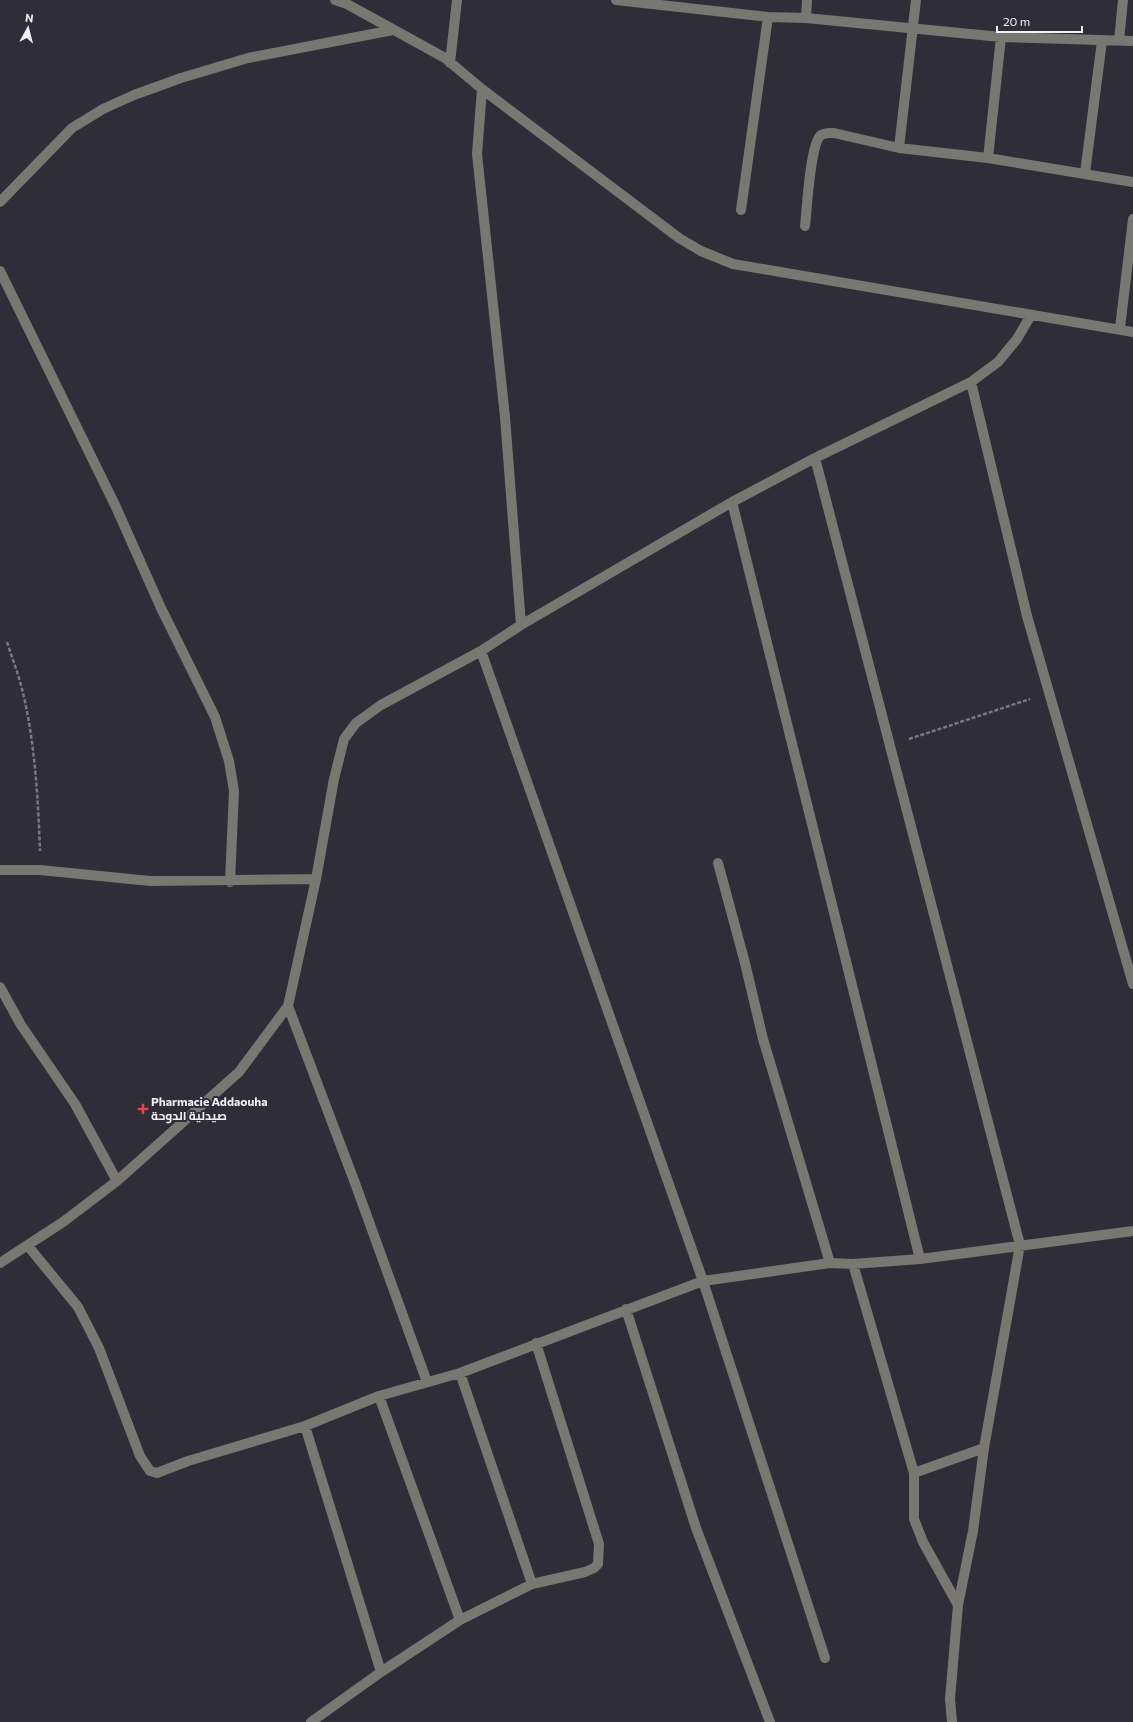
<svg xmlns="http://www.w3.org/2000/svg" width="1133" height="1722" viewBox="0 0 1133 1722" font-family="Commissioner,Cairo,sans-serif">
<rect width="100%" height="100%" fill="#2e2d38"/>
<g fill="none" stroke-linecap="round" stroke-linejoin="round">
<path stroke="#7a7983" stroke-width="2.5" stroke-dasharray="4 2" stroke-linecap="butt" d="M7,642C12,658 18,673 22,689C35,741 38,798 40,851
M909,739L1030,699"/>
<path stroke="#797771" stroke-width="10" d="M335,0L347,4L445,58L482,89L679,238L701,251L733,264L1133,332
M616,0L768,17L806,18L1001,37L1133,41
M806,18L807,0
M1119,41L1123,0
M450,63L457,0
M482,89L477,154L505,417L521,625
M899,148L916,0
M988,158L1001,37
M1085,173L1102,41
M0,202L72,128L103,109L134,95L181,78L248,58L393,30
M741,210L768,17
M805,226C807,209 810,147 820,136C824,132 829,133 834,133L899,148L988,158L1133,182
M0,271L115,505L161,608L215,717L229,761L234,791L230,882
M1120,328L1133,219
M971,382L1027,616L1133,984
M815,458L1020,1245L984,1448L973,1531L958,1605L950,1699L952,1722
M732,502L920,1259
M481,651L703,1281L825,1658
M718,863L745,963L763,1039L830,1263
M0,870H40L150,881L316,879
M0,987L21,1025L75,1104L117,1181
M288,1006L355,1183L427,1382
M28,1246L78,1307L99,1348L140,1456L150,1471L157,1473L188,1461L305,1426L379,1396L460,1373L703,1281L830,1263L853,1264L920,1259L1133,1231
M0,1263L63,1222L117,1181L239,1072L288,1006L316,879L334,779L344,739L356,723L381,705L481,651L521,625L732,502L815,458L971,382L998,362L1017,339L1031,315
M853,1264L914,1473V1519L923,1542L958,1605
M626,1309L696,1528L770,1722
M460,1373L532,1584
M379,1396L460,1620
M305,1426L381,1672
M914,1473L984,1448
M311,1722L381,1672L460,1620L532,1584L585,1572L594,1568L598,1564L599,1544L536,1343"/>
</g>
<path fill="#e0444e" stroke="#2e2d38" stroke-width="1.5" d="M141 1103h4v4h4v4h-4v4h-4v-4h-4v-4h4z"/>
<g text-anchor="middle" stroke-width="4" stroke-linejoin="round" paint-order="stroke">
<g font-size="12" font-weight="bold" fill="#f1f0f8" stroke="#2e2d38" text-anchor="start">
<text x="151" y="1106">Pharmacie Addaouha<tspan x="151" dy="14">صيدلية الدوحة</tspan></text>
</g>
</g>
<g transform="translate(28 28) rotate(7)" stroke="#2e2d38" stroke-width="3" paint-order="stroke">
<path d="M0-3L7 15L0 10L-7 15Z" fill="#f1f0f8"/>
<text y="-6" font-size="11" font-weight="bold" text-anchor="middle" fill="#f1f0f8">N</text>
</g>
<path d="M997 26v6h85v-6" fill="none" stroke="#f1f0f8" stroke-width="2"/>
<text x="1003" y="26" font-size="12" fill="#f1f0f8" stroke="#2e2d38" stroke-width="3" paint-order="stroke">20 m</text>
</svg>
